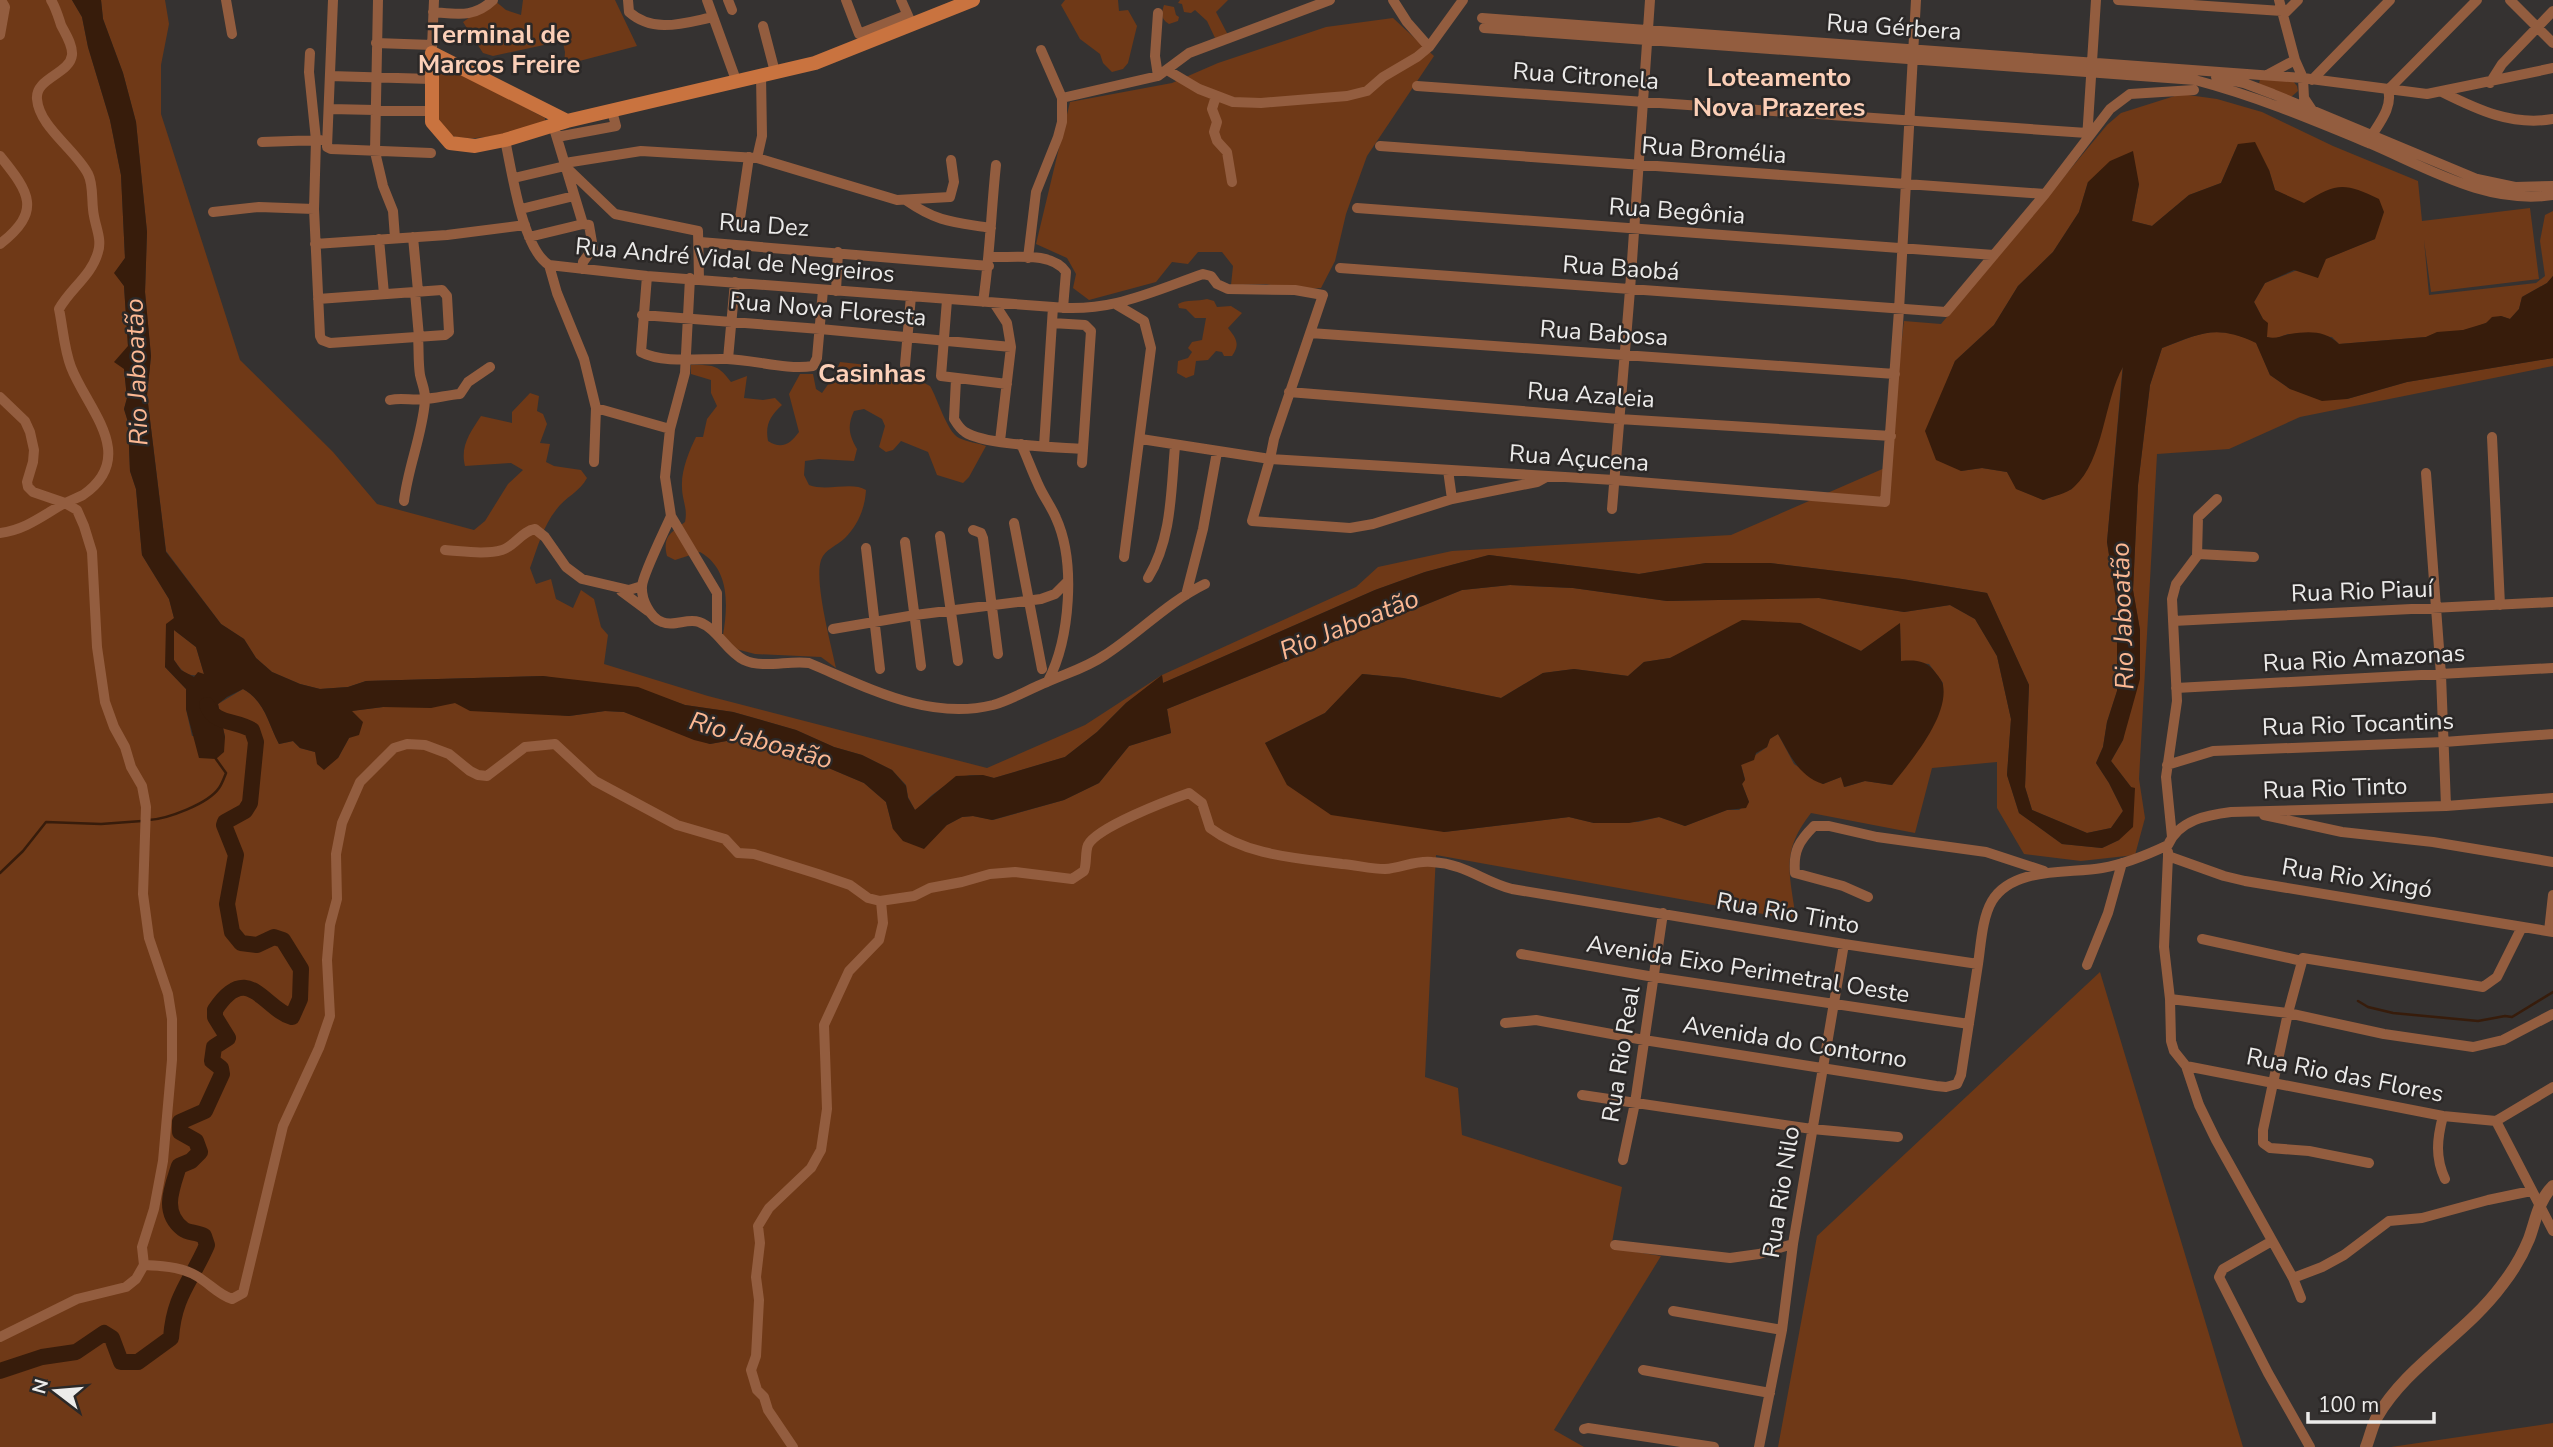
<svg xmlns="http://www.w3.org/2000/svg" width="2553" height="1447" viewBox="0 0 2553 1447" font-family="'Nunito Sans',sans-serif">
<rect width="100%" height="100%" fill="#353231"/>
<path fill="#6f3917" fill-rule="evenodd" d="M0,0H72L82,17L88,47L110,120L121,175L125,258L115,273L124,286L128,346L124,368L127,398L124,409L128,422L130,471L136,489L142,555L169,599L174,618L165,667L186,689V709L192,736L225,737L218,704L243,689C265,701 268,723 279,744L293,741L300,748L338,758L349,738L351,711L383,707L455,703L569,716L605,711L624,712L710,744L743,738L757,740L779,747L864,783L886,802L893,829L947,825L962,817L973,816L993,820L1064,800L1099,783L1129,746L1171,733L1167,709L1462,590L1510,585L1573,588L1667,601L1819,598L1904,612L1950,605L1975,619L1997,656L2011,719L2007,775L2019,813L2062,844L2102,848L2119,840L2131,787L2111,761L2123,740L2140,630L2133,590L2138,485L2150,385L2162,348C2202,333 2215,324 2256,342L2270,375L2290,389L2347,399L2407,382L2553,358V366L2300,417L2229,449L2157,454L2139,779L2145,818L2135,855L2081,861L2024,854L1997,808V762L1932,768L1915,833L1811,813C1780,853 1790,873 1796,920L1436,855L1425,1077L1458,1088L1462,1135L1622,1187L1611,1248L1661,1256L1554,1430L1584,1447H0ZM1800,623L1861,651L1900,624L1901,661L1929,664L1943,683V697L1892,785L1865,781L1845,787L1841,777L1823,784L1794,764L1778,734L1770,738L1767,747L1741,765L1745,779L1742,784L1749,802L1739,810H1727L1685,826L1659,817L1638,822L1594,823L1569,817L1444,832L1265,743L1325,713L1363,674L1403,678L1501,698L1543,673L1574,669L1628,676L1644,662L1670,658L1684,652Z
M101,0H165L169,24L161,65V114L240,360L333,452L377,504L474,530L485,521L508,484L523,470L511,463L465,466C460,446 470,433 481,416L512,423V412L530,393L539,396L537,411L543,414L547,424L540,443L550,444L546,462L554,466L581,470L587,478C580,492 565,497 556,510C543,526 537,549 530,568L536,584L551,579L556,599L573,608L581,590L594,599L601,627L608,635L604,664L708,696L987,768L1085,725L1162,675L1356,587L1378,567L1452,551L1731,535L1887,467L1904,321L1941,324L2107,125L2121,113L2181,94L2217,99L2262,112L2333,146L2418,181L2422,221L2530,208L2539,279L2431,292L2424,240L2429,295L2536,283L2545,276L2540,241L2545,215L2553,211V276L2547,283L2522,297L2519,309L2510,319L2501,316C2489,322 2477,327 2464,330C2451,333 2439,331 2426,337L2339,344L2332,337L2288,334L2274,339L2267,337V327L2254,302L2265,283L2375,239L2275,190L2269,170L2238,144L2221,183L2189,195L2152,226L2132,221L2139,184L2088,182L2079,212L2053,252L2018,286L1994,325L1955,361L1938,404L1961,471L1982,468L2007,472L2017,489L2044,500L2072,489L2123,362L2107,542L2117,606V691L2107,722L2103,747L2096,763L2109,783L2123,811L2111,828L2087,833L2032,810L2025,787L2029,685L1987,593L1902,579L1770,563H1706L1639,574L1489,555L1425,572L1375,590L1163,683L1162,676L1126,703L1097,732L1065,757L994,778C966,770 954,779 932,795C926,800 922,806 915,810L908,797L906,785L892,770L862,755L834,747L796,730L733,712L685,705L662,697L543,676L366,681L348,687L320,689L300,684L272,672L256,658L244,639L221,624L166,551L147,395L151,356L145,292L147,232L136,122L123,73L103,19Z
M494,0L506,10L521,15L523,0H615L637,46L564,65L565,52L561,33L551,32L544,45L493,56L483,53L463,22Z
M1065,0H1118L1119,11L1128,10L1137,26L1128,63L1123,69L1112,72L1103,63L1100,54L1080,39L1061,5Z
M1180,0H1228L1216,12L1228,35L1215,38L1207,21L1195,10L1191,13L1184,12L1182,4L1178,3Z
M1164,5L1174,7L1176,15L1179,17L1178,21L1169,24C1161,19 1161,14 1164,5Z
M1393,18L1434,56L1367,156L1346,214L1335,261L1321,288L1295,290L1266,284L1231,285L1233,266L1222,252H1198L1188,264L1172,262L1156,282L1089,300L1073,288L1076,274L1067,258L1036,244L1070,102L1172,83L1218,63L1326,27Z
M435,59L545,118V121L540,126C517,130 445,155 437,119C433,100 436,78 435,59Z
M2260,79L2293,81L2297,86L2298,91L2291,97L2259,84Z
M1207,299L1214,301L1217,307L1231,306L1242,313L1228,328C1237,339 1240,345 1232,356H1224L1222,352L1216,351L1208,360L1196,361L1194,375L1186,378L1177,373L1178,361L1188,358L1192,352L1188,348L1192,342L1202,340L1206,318H1195L1186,309L1179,308L1178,304C1187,299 1197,302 1207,299Z
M840,362L867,365L885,373L899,370L930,386C937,397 947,432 959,438C967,442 978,443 986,446L969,477L963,483L937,475L928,452L901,441L893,450L886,452L879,447L885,426L882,419L864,409L854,411C847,426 849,435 857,449L854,461L819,459L805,461L804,475L809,485C827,492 852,481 866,490C865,508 858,525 845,538C837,546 825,549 821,560C814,582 831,644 836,668L821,657L755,654L736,649L723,635C728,606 730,569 700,552L675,560L667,556C662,536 671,533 685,522C688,508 682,500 682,487C681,471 689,451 696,437H703L707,419L717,406L711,393V380L691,374V365C712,365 718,364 731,382L747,376L744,398L763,400L775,398L782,405C770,416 765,425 768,441C782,450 790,444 799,432L789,394L800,374H813L816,389L822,393L834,376Z
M174,630L196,647L204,674C188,678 183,673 174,660Z
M2100,972L2243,1447H1778L1817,1236Z
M2553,1423V1447H2391Z"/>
<path fill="#371c0b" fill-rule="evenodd" d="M72,0H101L103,19L123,73L136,122L147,232L145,292L151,356L147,395L166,552L221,624L244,639L256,658L272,672L300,684L320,689L348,687L366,681L543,676L638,687L685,705L733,712L796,730L834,747L862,755L892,770L906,786L908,798L915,810L956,776L983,775L994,778L1065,757L1097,732L1126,703L1162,675L1163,683L1375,590L1425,572L1489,555L1639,574L1706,563H1770L1902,579L1987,593L2029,685L2025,787L2032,810L2087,833L2111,828L2123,811L2109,783L2096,763L2103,747L2107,722L2117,691V606L2107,542L2123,367C2104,400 2104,460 2074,487C2066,494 2053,496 2043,500L2016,489L2007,472L1982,468L1961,471L1936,460L1925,431L1955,361L1994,325L2018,286L2053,252L2079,212L2088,182L2110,161L2133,151L2139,184L2132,221L2152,226L2189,195L2221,183L2238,144L2255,142L2269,170L2275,190L2304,203C2336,183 2344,182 2379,199L2384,212L2375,239L2326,259L2318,278L2294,270L2265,283L2254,302L2263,319L2268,323L2267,337C2276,339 2281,336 2290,334C2308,331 2325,330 2339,344L2426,337L2437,332L2463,330L2486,323L2492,317L2501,316L2510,319L2519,309L2522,297L2547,283L2553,276V358L2407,382L2347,399L2322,401L2290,389L2270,375L2256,343C2216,324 2201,333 2162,348L2150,385L2138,485L2133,590L2140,630V679L2123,740L2111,761L2131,787L2135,788L2133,827L2119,840L2102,848L2062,844L2019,813L2007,775L2011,719L1997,656L1975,619L1950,605L1904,612L1819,598L1667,601L1573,588L1510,585L1462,590L1167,709L1171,733L1129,746L1099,783L1064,800L992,820L973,816L962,817L947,825L924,849L903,841L893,829L886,802L864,783L779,747L757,740L743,738L710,744L694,740L624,712L605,711L569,716L470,711L455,703L431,708L383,707L352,711L363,722L359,735L349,738L338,758L324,770L317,764L315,752L300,748L293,741L279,744C268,723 265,701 243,689L227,697L218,704L225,737L224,752L216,759L199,758L186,709V689L165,667L166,624L174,618L169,599L142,555L136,489L130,471L128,422L124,409L127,398L124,369L114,362L128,346L124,286L114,273L125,258L121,175L110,120L88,47L82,17ZM174,630L196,647L204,674L198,672L194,677L181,670L174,660Z
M1742,620L1800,623L1861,651L1900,623L1901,661C1915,660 1926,660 1935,672C1938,676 1942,680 1943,685C1949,717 1910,762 1892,785L1865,781L1844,787L1841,777L1823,784C1798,776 1790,754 1778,734L1770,739L1767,747L1756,753L1754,760L1741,765L1745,780L1742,784L1749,802L1746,808L1727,810L1685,826L1659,817L1629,823H1594L1569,817L1444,832L1331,815L1287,785L1265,743L1325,713L1362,674L1403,678L1501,698L1543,673L1574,669L1628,676L1644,662L1670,658Z"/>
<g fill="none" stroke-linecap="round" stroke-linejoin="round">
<path stroke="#371c0b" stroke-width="2.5" d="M149,820C167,819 208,804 219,788C222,784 224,778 226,773L216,759
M0,873L23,851L46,822L101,824L142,821
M2358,1001L2368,1007L2393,1013L2478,1021L2505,1016L2512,1017L2553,992"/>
<path stroke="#371c0b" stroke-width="16" d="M0,1371L42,1357L76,1352L104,1333L112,1338L121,1362H138L171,1338C174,1295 191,1282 207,1245L204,1236C197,1232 188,1233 183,1229C161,1212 172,1188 179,1166L191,1161L200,1152L196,1141L180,1132V1122L205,1111L222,1074L221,1068L212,1061L214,1047L228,1038L215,1017V1010C248,960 264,1009 292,1017L300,999L301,969L283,940L274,937L257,945L241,943L232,932L227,904L236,855L224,825L225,822L245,811L250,803L256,742L252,730C236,720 215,725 207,705"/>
<path stroke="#935d3f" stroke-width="10" d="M226,0L232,34
M333,0L327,147L331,149L431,153
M378,0L375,152L383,186L393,211L395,238
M628,0L629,12C654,34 684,23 713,17
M707,0L736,80
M728,0L732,10
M846,0L859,34L907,15
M901,0L909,18
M1393,0L1407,22L1429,47
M2118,0L2282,11
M2279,0L2295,60L2303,78L2427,94L2553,68
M2510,0L2553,43
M433,12C458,14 474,18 493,0
M1158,13L1155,56L1158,76
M2283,15L2298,0
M1482,18L2303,78L2304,98L2312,110
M763,26L775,72
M1484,28L2195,80C2256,96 2313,120 2371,144C2429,169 2488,205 2553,195
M0,35L5,7L1,0
M376,43L432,45
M432,48L434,0
M1041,50L1062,98
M310,53L309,72L316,140L314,209L320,336L322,340L330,343L445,335L449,332L447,296L442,290L318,299
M1167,70L1199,89L1233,102L1261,103L1347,96L1367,91L1383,77L1417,57L1429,47L1463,0
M2269,74L2295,60
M330,76L431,79
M2216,77L2244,83L2273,94L2477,179L2515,187L2553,186
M2312,80L2390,0
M2490,83L2502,64L2553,11
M1417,86L2087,133
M2442,92C2478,110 2512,126 2553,119
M1216,96L1212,109L1217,122L1214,132L1217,141L1227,152L1232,182
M330,109L375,110
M375,111H430
M553,125L583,224L589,225L593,248L583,262L582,269
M2372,135C2380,122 2393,106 2388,90L2477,0
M557,137L616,126L612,111
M2087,139L2096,0
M505,140C512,171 522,248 549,265L647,276L1053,307L1044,446
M262,142L320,140
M1380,146L2045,194
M0,156C30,193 42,211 0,244
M757,158L762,136L761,75
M565,163L641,151L757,158L897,200L950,197L954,182L951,160
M566,167L615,214L698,231L699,279
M514,178L565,166
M907,201C939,223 954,222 991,228
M1357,208L1994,255
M521,209L574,196
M213,212L259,207L314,209
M739,225L749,157
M413,237L418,291
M529,237L583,224
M379,239L384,294
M700,242L989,266
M315,244L447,235L525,225
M990,257C1013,258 1052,251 1066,272L1063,308
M1028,258L1036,192L1058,137L1062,122V98L1158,76L1189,53L1330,0
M549,265L557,293L584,359L596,408L594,462
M1340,268L1946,312L2045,194L2110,109L2130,94L2194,90
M647,276L641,352C663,364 702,358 727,359C755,360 786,370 813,366L817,358L823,290
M690,278L685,373L670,429L665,477L671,516L717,593V635
M836,291L838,252
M415,292L419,337
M947,300L941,376L1007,384
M983,302C990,256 991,211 996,165
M994,303L1007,323L1011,347L1000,441
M1117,305L1144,321L1151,348L1124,557
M1053,307C1110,313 1151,292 1203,274L1211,276L1217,284L1228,289L1295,290L1323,295L1274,439L1270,459L1141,439
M642,315L820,329L1011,347
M1052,323L1085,325L1091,331L1082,463
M1310,333L1895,374
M728,359L735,282
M905,365L911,296
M956,379L954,419C957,424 960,429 965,432C984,445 1056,447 1082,449
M1289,392L1619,419L1891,436
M0,397L25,421L30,432L34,450L33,462L27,482L28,487L33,492L65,503L77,510L84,526L92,552L97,647L105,702L114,727L125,747L131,767L142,786L146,807L143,894L149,938L168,994L172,1019V1060L163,1161L154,1209L142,1247L144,1265
M390,400C402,397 413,401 425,399C437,398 448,395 460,394L468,382L490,367
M596,408L670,429
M2492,437L2500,605
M1021,444C1027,457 1032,471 1038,484C1043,496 1051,506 1056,518C1076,562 1070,639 1048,681
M1448,470L1452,499
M2426,473L2441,675L2446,806
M1548,476L1537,482L1452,499L1373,524L1350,528L1252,521L1270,459L1614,480L1885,502L1899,310L1916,0
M404,501C408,467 422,436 425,401C426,392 422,384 420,375C418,362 419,349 418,337
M1612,509L1630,290L1650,0
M671,516C665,530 643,574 642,586C641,599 650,618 662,622C674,627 687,618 699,622C718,629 726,651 744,660C763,669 789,660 809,663C867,687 928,721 993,705C1011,700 1029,689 1047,682C1067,673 1086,668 1105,655C1139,633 1168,602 1205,584
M1014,523L1042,669
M973,530L981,533L983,538L998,654
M0,533C25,530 42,516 63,504C69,501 77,498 83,495C139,456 87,409 71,367C64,349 63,328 59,309C70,289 92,275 98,252C102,240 96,228 94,216C91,203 94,185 88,174C76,150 39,127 37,99C35,78 70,74 72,55C73,45 65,33 61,25C58,16 56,8 51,0
M940,536L958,661
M905,542L921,666
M866,548L880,669
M445,550C462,551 485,555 502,550C515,546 522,531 535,529L545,537L566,567L582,579L629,590L642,586
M2198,554L2254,557
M1148,578C1172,539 1171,490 1175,446
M621,591L648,611
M1186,595L1203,529L1217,452
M2173,621L2553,602
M833,629L915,615L1041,599L1055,594L1067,582
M2176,688L2553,668
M2167,765L2213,751L2444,742L2553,734
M2264,815L2342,832L2433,842L2553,862
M2172,837L2166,777L2177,701L2172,599L2176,584L2197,556L2198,517L2217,499
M2168,852V856L2224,876L2245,881L2553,932
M2168,856L2164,947L2170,999L2171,1041L2174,1051L2186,1066L2199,1105L2216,1140L2293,1278L2301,1298
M1868,897L1843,886L1795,873C1793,851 1799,841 1814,826H1829L1877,837L1986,852L2044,871
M2549,931L2553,895
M2202,939L2302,961
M1521,954L1654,977L1969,1024
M2087,965L2108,913L2122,863
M2170,999L2288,1013L2384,1034L2473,1047L2503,1040L2553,1014
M1505,1023L1536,1020L1644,1040L1936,1086L1946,1087L1957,1084L1961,1075L1978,964
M2186,1066L2443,1116L2496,1121
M1582,1095L1812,1129L1898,1137
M2443,1116C2437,1139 2435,1157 2445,1179
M2496,1121L2553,1231
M2496,1121L2553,1087
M1623,1160L1635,1103L1663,913
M2369,1163L2309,1151L2270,1148L2263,1143V1130L2288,1013L2303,958L2483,987L2497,977L2522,927
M2272,1241L2223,1269L2219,1277L2268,1373L2310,1447
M1615,1245L1730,1258L1759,1254L1793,1244
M2293,1278L2322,1267L2344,1255L2389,1221L2422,1218L2488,1200L2531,1191
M1673,1311L1782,1330
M0,1337L77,1299L126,1287L136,1279L144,1265C165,1266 187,1267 204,1281C214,1288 220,1295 232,1299L243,1293L283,1126L319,1048L330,1016L327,960L330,925L337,899L336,854L342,823L360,782L394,748L407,744L425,745L449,754L470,771L478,775L487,776L525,747L555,744L595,781L677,825L725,839L738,853L754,854L818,874L850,885L868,898L880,901L914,896L930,888L962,882L990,874L1015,872L1072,879L1084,871C1087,863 1085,852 1088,845C1097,827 1169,800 1189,793L1202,803L1210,828C1247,856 1298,858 1342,864C1356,865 1371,869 1385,869C1401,868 1416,860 1432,862C1466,864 1482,881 1512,889L1844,944L1978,964C1981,944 1982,918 1992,901C2013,866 2069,874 2102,868C2125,864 2147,855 2168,845C2179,820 2207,815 2231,812L2446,806L2553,798
M1643,1370L1770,1393
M1584,1429L1588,1428L1714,1447
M793,1447L768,1410L764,1397L757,1390L751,1370L756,1356L759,1300L756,1277L760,1243L758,1226L769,1208L811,1168L821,1150L827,1109L824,1025L849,971L879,940L883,923L881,901
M1759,1447L1782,1330L1793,1244L1844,944"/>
<path stroke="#935d3f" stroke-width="12" d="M2366,1447C2370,1437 2372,1426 2377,1417C2407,1365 2466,1334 2502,1285C2513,1271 2522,1256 2529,1239C2536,1220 2538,1201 2553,1186"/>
<path stroke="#c9733f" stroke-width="14" d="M567,121L432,53V122L450,143L475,146L505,140L567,121L815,63L973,0"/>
</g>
<g text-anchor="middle" stroke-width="5" stroke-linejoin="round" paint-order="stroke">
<g font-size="24" fill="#ecebea" stroke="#2b2827">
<text transform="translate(1894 27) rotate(4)" y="8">Rua Gérbera</text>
<text transform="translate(1586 76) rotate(4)" y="8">Rua Citronela</text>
<text transform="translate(1714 150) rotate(4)" y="8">Rua Bromélia</text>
<text transform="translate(1677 211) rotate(4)" y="8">Rua Begônia</text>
<text transform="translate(764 225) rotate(4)" y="8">Rua Dez</text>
<text transform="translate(735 260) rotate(5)" y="8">Rua André Vidal de Negreiros</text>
<text transform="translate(1621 268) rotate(4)" y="8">Rua Baobá</text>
<text transform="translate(828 309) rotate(5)" y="8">Rua Nova Floresta</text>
<text transform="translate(1604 333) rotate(4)" y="8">Rua Babosa</text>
<text transform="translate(1591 395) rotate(4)" y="8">Rua Azaleia</text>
<text transform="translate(1579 458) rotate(4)" y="8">Rua Açucena</text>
<text transform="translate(2362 591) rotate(-2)" y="8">Rua Rio Piauí</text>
<text transform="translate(2364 658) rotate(-3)" y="8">Rua Rio Amazonas</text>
<text transform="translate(2358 724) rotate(-2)" y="8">Rua Rio Tocantins</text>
<text transform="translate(2335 788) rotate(-2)" y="8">Rua Rio Tinto</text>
<text transform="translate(2357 878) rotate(9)" y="8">Rua Rio Xingó</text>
<text transform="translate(1788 913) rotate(10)" y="8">Rua Rio Tinto</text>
<text transform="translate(1748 969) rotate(9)" y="8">Avenida Eixo Perimetral Oeste</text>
<text transform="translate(1795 1042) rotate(9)" y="8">Avenida do Contorno</text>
<text transform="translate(1621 1054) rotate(-81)" y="8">Rua Rio Real</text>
<text transform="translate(2345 1075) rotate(11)" y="8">Rua Rio das Flores</text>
<text transform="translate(1781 1192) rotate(-81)" y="8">Rua Rio Nilo</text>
</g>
<g font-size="26" font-weight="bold" fill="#fcd0b8" stroke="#2b2827">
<text x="499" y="43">Terminal de<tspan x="499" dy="30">Marcos Freire</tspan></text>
<text x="1779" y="86">Loteamento<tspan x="1779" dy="30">Nova Prazeres</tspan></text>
<text x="872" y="382">Casinhas</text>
</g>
<g font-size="26" font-style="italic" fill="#fcb893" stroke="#2b2827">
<text transform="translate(136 372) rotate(-92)" y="9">Rio Jaboatão</text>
<text transform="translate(2122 616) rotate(-92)" y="9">Rio Jaboatão</text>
<text transform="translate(1349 624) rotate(-22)" y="9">Rio Jaboatão</text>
<text transform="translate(761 740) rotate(16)" y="9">Rio Jaboatão</text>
</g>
</g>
<g transform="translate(56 1391) rotate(286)" stroke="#2b2827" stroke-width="5" paint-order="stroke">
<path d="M0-5L12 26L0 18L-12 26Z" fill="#ecebea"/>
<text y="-10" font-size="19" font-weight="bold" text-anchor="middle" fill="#ecebea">N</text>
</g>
<path d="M2308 1412v10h126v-10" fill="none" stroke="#ecebea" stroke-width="3.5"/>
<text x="2318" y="1412" font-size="21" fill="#ecebea" stroke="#2b2827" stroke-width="5" paint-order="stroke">100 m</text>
</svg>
